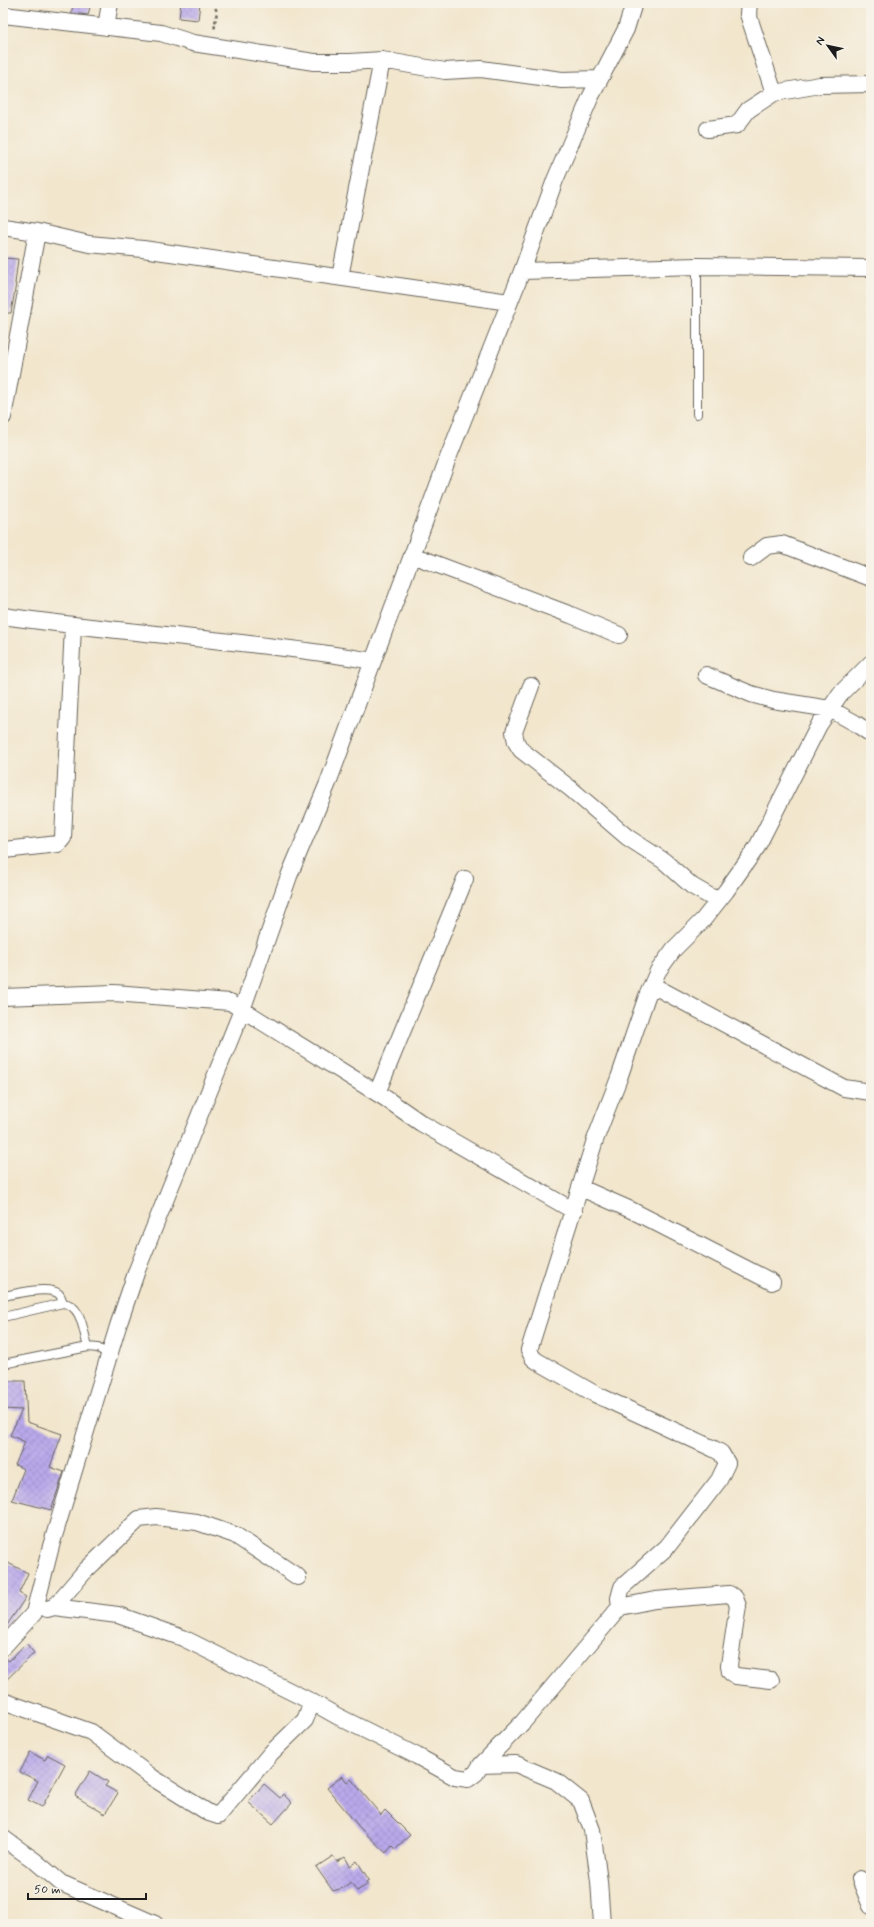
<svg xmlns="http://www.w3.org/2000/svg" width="874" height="1927" viewBox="0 0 874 1927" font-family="Mynerve,sans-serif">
<defs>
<pattern id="building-cross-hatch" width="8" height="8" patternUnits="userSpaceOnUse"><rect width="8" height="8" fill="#b9a9eb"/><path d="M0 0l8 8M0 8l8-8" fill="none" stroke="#9e91c9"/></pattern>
</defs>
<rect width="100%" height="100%" fill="#f7f3e8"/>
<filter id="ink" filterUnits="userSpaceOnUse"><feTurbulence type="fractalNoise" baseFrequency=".025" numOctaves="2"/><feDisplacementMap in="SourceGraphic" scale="8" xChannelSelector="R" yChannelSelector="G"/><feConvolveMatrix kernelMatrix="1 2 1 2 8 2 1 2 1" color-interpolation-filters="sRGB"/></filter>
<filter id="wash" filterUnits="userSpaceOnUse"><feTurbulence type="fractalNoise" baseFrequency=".012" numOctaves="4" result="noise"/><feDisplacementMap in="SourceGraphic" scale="16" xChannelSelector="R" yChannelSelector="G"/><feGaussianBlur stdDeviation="0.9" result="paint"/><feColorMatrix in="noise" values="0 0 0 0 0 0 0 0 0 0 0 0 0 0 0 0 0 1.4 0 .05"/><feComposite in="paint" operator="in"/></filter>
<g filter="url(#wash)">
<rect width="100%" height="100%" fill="#f2e6cd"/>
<g id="blocks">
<path fill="url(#building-cross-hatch)" d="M74,3H91L88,15L71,13Z
M181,3H200L198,20L179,18Z
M3,258L18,259L15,284H16L11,313H3Z
M3,1381H25L27,1422L62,1434L50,1467L64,1472L51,1510L12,1500L24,1469L15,1465L25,1442L10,1435L22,1410L3,1409Z
M6,1562L28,1573L19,1593L26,1597L3,1631V1569Z
M26,1643L34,1653L3,1683V1656L9,1661Z
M30,1752L45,1760L48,1755L65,1764L42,1807L28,1800L38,1781L20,1772Z
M90,1771L108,1782L105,1786L118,1793L105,1814L75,1796Z
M342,1776L347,1782L351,1779L381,1815L385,1810L410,1835L395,1849L392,1846L386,1853L360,1828L327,1788Z
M264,1784L280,1798L283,1794L292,1803L273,1824L248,1802Z
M333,1856L337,1862L345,1857L350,1866L357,1861L369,1880L366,1882L368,1884L357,1891L351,1882L343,1888L333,1891L316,1867Z"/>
</g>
</g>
<g filter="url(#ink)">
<use href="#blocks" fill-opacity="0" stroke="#67635a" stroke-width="1"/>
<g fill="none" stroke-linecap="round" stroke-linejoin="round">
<defs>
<path id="service" d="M697,266V414
M3,1296C15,1294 49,1285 59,1294C61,1296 62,1300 63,1303
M3,1317L63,1303C82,1305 83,1331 88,1347
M3,1364L88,1347L98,1348L109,1355"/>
<path id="minor" d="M749,3L748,14L774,93
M3,15L161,33L193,43L314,62H350L382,60L445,71L481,69L562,80L599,79
M106,27L110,3
M708,129L737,125L748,110L774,93L820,85L871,84
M3,227L37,232L89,244L143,249L509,302
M522,271L697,266L871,268
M340,277L382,60
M3,417L37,232
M412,555L571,615L619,635
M751,558L767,546L782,544L871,578
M3,616C126,634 250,640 373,661
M706,675L751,694L773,700L830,709L855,723L871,734
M531,686L514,732L516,742L521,750L571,789L627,837L664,861L692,886L718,901
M4,850L58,844L63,838L73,626
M652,985L844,1088L871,1092
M3,997L114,993L230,1002L385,1098L421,1123L574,1211
M377,1093L465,879
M581,1188L631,1210L772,1282
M54,1607L118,1615L183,1638L312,1702L337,1716L417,1756L455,1777L468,1779L476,1773L481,1765L523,1722L620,1607L619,1598L622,1587L667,1547L719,1480L727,1463L721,1453L714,1449L595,1394L537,1361L533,1358L529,1350L595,1140L619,1078L647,996L658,971L674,949L703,920L726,891L757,847L819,725L840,694L871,663
M620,1607L655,1600L729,1594L735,1598L738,1606L729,1665L730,1672L736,1676L771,1680
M47,1609L54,1607L85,1571L139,1519L156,1517L197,1522L235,1535L298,1577
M3,1647L34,1613L51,1546L118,1326L137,1270L242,1010L289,876L328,783L448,458L522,271L555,180L590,98L626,29L634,3
M3,1701L91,1732L153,1778L209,1813L218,1816L271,1753L305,1720L312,1702
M481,1765L516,1764L556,1781L581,1801L592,1830L599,1881L602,1924
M3,1838L35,1861L61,1883L155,1924
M860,1879L871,1906"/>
</defs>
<use href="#service" stroke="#67635a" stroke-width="10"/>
<use href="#minor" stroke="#67635a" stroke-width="18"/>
<path stroke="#67635a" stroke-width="2.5" stroke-dasharray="3 3" stroke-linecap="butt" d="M212,3L217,11L214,31"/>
<use href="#service" stroke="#fff" stroke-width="8"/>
<use href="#minor" stroke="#fff" stroke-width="16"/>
</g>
</g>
<rect width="874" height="1927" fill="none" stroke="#f7f3e8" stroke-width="16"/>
<g transform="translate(828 46) rotate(303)" stroke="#f7f3e8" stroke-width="3" paint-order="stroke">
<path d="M0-3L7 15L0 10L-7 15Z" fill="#1c1c1c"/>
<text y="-6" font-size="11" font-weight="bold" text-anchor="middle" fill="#1c1c1c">N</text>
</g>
<path d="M28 1893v6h118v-6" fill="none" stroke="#1c1c1c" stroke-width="2"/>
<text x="34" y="1893" font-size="12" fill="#1c1c1c" stroke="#f7f3e8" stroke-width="3" paint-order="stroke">50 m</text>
</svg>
